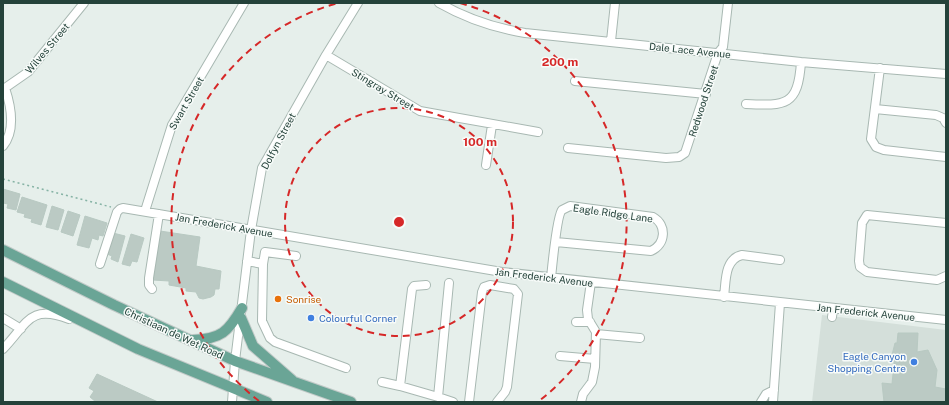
<svg xmlns="http://www.w3.org/2000/svg" width="949" height="405" viewBox="0 0 949 405" font-family="'Public Sans',sans-serif">
<rect width="100%" height="100%" fill="#e6efeb"/>
<path fill="#d4dfda" d="M822,315L946,330V402H812Z"/>
<path fill="#bbcac4" stroke="#b8c9c2" d="M3,189L20,194L16,210L7,208L8,204L3,203Z
M22,197L47,205L41,225L31,222L32,219L24,217L25,214L17,212Z
M52,206L64,210L58,230L46,227Z
M68,211L80,215L73,236L61,232Z
M85,216L107,223L103,236L99,235L98,240L92,238L89,248L77,245Z
M160,231L200,237L196,266L221,271L219,289H215L214,295L211,297L203,299L199,298L196,292L186,291V288L169,285V281L153,280Z
M113,233L125,236L118,262L111,259L112,256L107,254Z
M131,234L144,238L137,262L132,261L130,266L122,264Z
M898,333H918L917,352L928,350L937,370L935,387L946,389V402H884L882,383L892,384L895,354L892,355L895,343H897Z
M97,374L158,402H96L90,397L94,391L89,388Z"/>
<g fill="none" stroke-linecap="round" stroke-linejoin="round">
<defs>
<path id="minor" d="M439,3C467,19 494,28 525,33L801,62L946,74
M611,41L615,3
M326,55L420,111L538,132
M880,68L871,139L876,147L884,150L946,157
M575,81L706,94
M746,104C786,106 798,106 801,62
M875,109L936,115L943,118L946,123
M3,146C16,130 11,106 5,88L28,72L84,3
M568,148L666,158L679,157L685,153L718,53L723,47L728,3
M486,165L492,125
M145,211L172,125L244,3
M946,223L867,215L862,223L859,261L860,267L867,272L937,280L946,276
M247,261L263,264L262,321L270,338L275,342L346,368
M100,264L117,212L120,209L123,208L502,272L946,320
M263,264L265,252L296,256
M551,278C552,268 557,215 562,210C564,209 568,207 570,206L653,217C667,225 666,244 651,251L556,242
M426,285L414,286L412,289L400,386L438,397L449,283
M152,289L149,285V278L159,214
M724,297C726,282 724,259 742,255L780,260
M832,317L833,309
M3,318L21,329
M576,322H590
M596,334L640,338
M3,349C28,323 29,304 69,319
M560,356L595,359
M382,382L400,386
M438,397L453,402
M232,402L235,361L251,230L262,168L326,55L358,3
M469,402L482,292L484,287L490,285L514,289L518,294L507,387L505,392L497,402
M581,402L583,394L592,382L595,367L596,332L588,319L587,310L591,282
M761,402L766,394L774,390
M773,402L780,303"/>
<path id="major" d="M3,250L114,305L235,361L351,402
M3,282L138,349L267,402
M241,318L253,346L292,380
M193,340C221,339 228,332 242,308"/>
</defs>
<use href="#minor" stroke="#a8b8b2" stroke-width="10"/>
<use href="#major" stroke="#c2cac8" stroke-width="12"/>
<path stroke="#86b3a5" stroke-width="1.5" stroke-dasharray="2 3" stroke-linecap="butt" d="M3,179L111,207"/>
<use href="#minor" stroke="#fff" stroke-width="8"/>
<use href="#major" stroke="#6aa596" stroke-width="10"/>
</g>
<g fill="none" stroke="#d62828" stroke-width="2" stroke-dasharray="7 5">
<circle cx="399" cy="222" r="114"/>
<path d="M259 401A227 227 0 0 1 338 3M460 3A227 227 0 0 1 539 401"/>
</g>
<circle fill="#e8710a" stroke="#f7fbf9" stroke-width="1.5" cx="278" cy="299" r="4"/>
<g fill="#3f7fe0" stroke="#f7fbf9" stroke-width="1.5">
<circle cx="311" cy="318" r="4"/>
<circle cx="914" cy="362" r="4"/>
</g>
<g text-anchor="middle" stroke-width="3" stroke-linejoin="round" paint-order="stroke">
<g font-size="10" fill="#24423a" stroke="#f7fbf9">
<text transform="translate(47 48) rotate(-50)" y="4">Wilves Street</text>
<text transform="translate(690 50) rotate(6)" y="4">Dale Lace Avenue</text>
<text transform="translate(383 89) rotate(31)" y="4">Stingray Street</text>
<text transform="translate(703 101) rotate(-72)" y="4">Redwood Street</text>
<text transform="translate(186 103) rotate(-60)" y="4">Swart Street</text>
<text transform="translate(278 141) rotate(-62)" y="4">Dolfyn Street</text>
<text transform="translate(613 213) rotate(8)" y="4">Eagle Ridge Lane</text>
<text transform="translate(224 225) rotate(10)" y="4">Jan Frederick Avenue</text>
<text transform="translate(544 277) rotate(7)" y="4">Jan Frederick Avenue</text>
<text transform="translate(866 312) rotate(6)" y="4">Jan Frederick Avenue</text>
<text transform="translate(174 333) rotate(25)" y="4">Christiaan de Wet Road</text>
</g>
<g font-size="10" fill="#c56008" stroke="#f7fbf9" text-anchor="start">
<text x="286" y="303">Sonrise</text>
</g>
<g font-size="10" fill="#366cbe" stroke="#f7fbf9" text-anchor="start">
<text x="319" y="322">Colourful Corner</text>
<text x="906" y="360" text-anchor="end">Eagle Canyon<tspan x="906" dy="12">Shopping Centre</tspan></text>
</g>
</g>
<circle cx="399" cy="222" r="6" fill="#d62828" stroke="#f7fbf9" stroke-width="2"/>
<g font-size="12" text-anchor="middle" font-weight="bold" fill="#d62828" stroke="#f7fbf9" stroke-width="3" stroke-linejoin="round" paint-order="stroke">
<text x="560" y="66">200 m</text>
<text x="480" y="146">100 m</text>
</g>
<rect width="949" height="405" fill="none" stroke="#24423a" stroke-width="8"/>
</svg>
